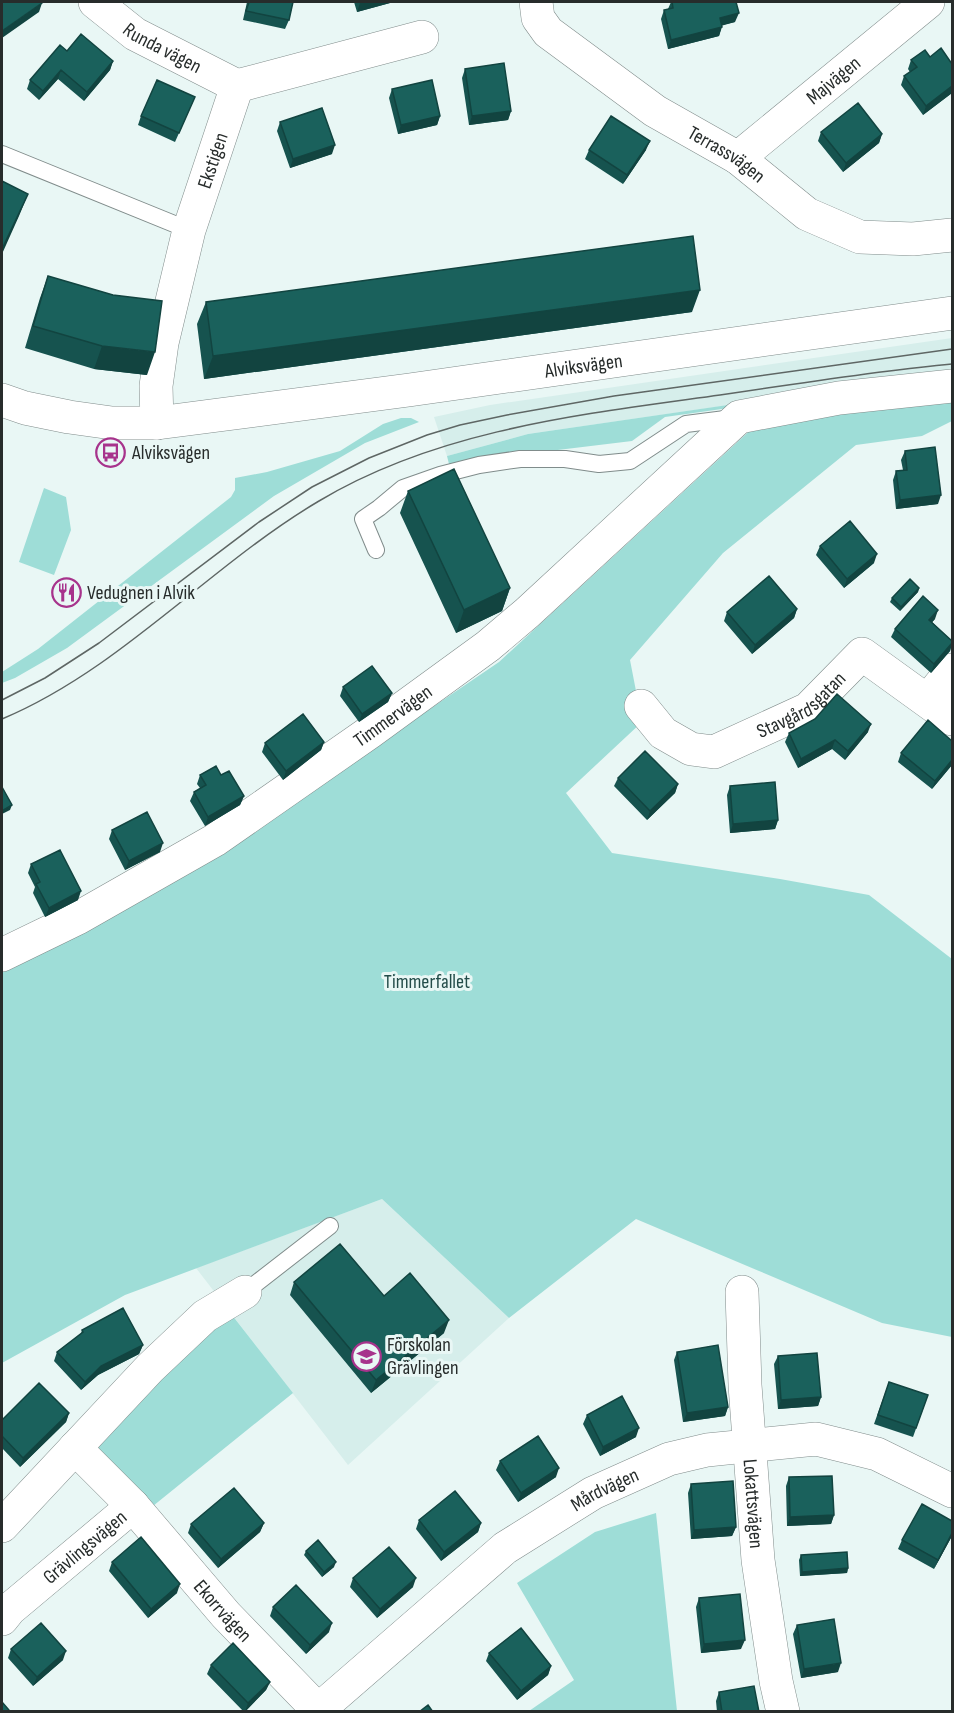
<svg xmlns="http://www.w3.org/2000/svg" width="954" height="1713" viewBox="0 0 954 1713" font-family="'Sofia Sans Condensed',sans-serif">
<rect width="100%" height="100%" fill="#e9f7f5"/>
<path fill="#d6eeeb" d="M952,338V373L528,434L447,456L434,417L490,405Z
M382,1199L509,1318L348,1465L196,1268Z"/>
<path fill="#9eddd7" d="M880,383L729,408L665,417L632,441L533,453L450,468L447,456L528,434Z
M952,401V421L922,436L856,445L723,553L630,660L642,722L566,793L612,853L780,879L869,895L952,959V1337L882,1323L636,1219L509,1318L382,1199L125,1295L2,1363V964L343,768L499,662L757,424Z
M401,418H411L419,422L365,443L274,496L67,648L15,678L2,683V672L38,649L231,497L235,490V478L267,472L340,451L383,424Z
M44,488L66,497L71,530L54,575L19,562Z
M232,1315L293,1393L153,1506L93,1447L214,1324Z
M656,1513L677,1711H529L574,1680L517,1583L595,1532Z"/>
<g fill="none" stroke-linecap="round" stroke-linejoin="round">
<defs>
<path id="service" d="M2,154L189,230
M376,550L363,519L379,508L403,488L440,475L479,465L520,459H565L599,464L630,461L686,424L733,418
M245,1292L330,1226"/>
<g id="minor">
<path id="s1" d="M95,2L135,34L237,86"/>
<path id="s2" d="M536,2L538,18L548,32L655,111L738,158L807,214L860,237L913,239L952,235"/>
<path d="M237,86L422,37"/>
<path id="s3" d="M738,158L928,2"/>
<path id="s4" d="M157,423L156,386L162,343L189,230L237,86"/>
<path d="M928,700L952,670"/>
<path id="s5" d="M641,706L663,733L691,749L714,752L808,709L862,654L952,719"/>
<path id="s6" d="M2,955L78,918L215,840L370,732L488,646L527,613L739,417L839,398L952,386"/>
<path id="s7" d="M742,1292L745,1385L758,1560L776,1681L783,1712"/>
<path id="s8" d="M75,1448L133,1506L226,1615L320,1712"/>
<path d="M2,1526L150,1368L205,1316L245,1292"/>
<path id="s9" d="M2,1619L10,1609L133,1506"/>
<path id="s10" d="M316,1712L505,1548L593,1493L669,1459L707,1450L816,1439L877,1454L952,1491"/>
</g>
<g id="tertiary">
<path id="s11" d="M2,400L25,408L69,417L112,423H157L409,390L952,313"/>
</g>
</defs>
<use href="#service" stroke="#808c8b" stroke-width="18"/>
<use href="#minor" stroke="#808c8b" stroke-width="34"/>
<use href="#tertiary" stroke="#808c8b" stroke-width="34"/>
<use href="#service" stroke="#fff" stroke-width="16"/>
<use href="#minor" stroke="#fff" stroke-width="33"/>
<use href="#tertiary" stroke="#fff" stroke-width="33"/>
<path stroke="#5e6664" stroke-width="1.5" d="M2,700L45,678L99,643L259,522L312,487L369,458L427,435L460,425L507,415L614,396L952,349
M2,719C121,669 209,566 319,501C439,429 584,414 720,395C797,384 875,371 952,364"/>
</g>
<path fill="#16534f" d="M247,2H293L289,20L285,29L243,20Z
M354,2H391L390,3L357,12Z
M671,2H736L735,22L722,25L719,36L668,49L661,19L664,10L668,9Z
M67,51L113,61L110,70L84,101L58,79L39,100L27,89L30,80Z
M911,60L952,64V93L923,115L901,85L904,76L910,72L908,69Z
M465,69L511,111L508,120L469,125L462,78Z
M392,89L440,116L437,125L398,134L389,98Z
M195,97L175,142L138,125L141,116Z
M280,122L332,154L290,168L277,131Z
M821,132L882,134L879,143L843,172L818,141Z
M589,150H646L623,184L585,159Z
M48,276L147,375L94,369L25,348L40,298Z
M206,302L692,312L204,379L197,324Z
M905,451L938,504L896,509L893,480L896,471L903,470L901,460Z
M408,491L510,588L502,611L456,633L400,513Z
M820,546L874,563L844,588L816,555Z
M919,588L918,592L900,611L890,602L892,598Z
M797,609L794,618L752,654L724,621L727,612Z
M935,619L932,622L952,641V644L950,651L931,673L891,637L895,629Z
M343,687L392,693L388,702L359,722L340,696Z
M868,732L845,760L832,749L798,768L785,742L789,733Z
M952,741V765L932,789L898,762L901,753Z
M324,742L321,750L283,780L262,752L265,743Z
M200,775H221L244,796L240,805L205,826L190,801L194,792L200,788L197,784Z
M618,778L678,784L675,793L647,820L614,786Z
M730,786L778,820L775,829L730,833L727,795Z
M112,830L160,852L125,870L109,839Z
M31,864L78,900L45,917L33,893L35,887L28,873Z
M294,1282L384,1296L444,1333L371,1393L290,1295Z
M82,1330L143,1345L139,1354L98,1375L81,1390L54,1361L57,1352L81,1334Z
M677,1352L728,1407L725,1416L683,1422L674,1360Z
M778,1356L821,1397L818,1406L778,1409L774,1364Z
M889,1382L928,1395L913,1437L874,1424Z
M69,1413L66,1422L20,1467L2,1448V1420Z
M587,1415L636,1437L600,1456L583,1424Z
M500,1461L556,1477L518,1502L496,1470Z
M789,1477L834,1515L831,1524L787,1526L786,1486Z
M691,1484L736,1527L732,1536L691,1539L688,1493Z
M419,1520L481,1523L478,1532L441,1561L416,1529Z
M952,1521V1536L934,1569L898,1549L902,1540Z
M264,1523L260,1532L218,1568L188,1533L191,1524Z
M306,1551L334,1567L322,1577L304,1555Z
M801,1555L848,1568L847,1573L800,1576L799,1560Z
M112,1562L177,1593L148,1618L109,1571Z
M353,1578L413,1587L377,1618L350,1587Z
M699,1598L741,1649L701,1653L696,1607Z
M273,1607L329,1632L306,1654L270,1616Z
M797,1625L838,1672L801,1678L793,1634Z
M11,1649L63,1660L33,1686L8,1658Z
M489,1653L551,1666L548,1675L517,1700L486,1661Z
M211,1665L270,1682L266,1690L244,1712L207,1674Z
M719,1692L759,1712H717L716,1701Z"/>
<path fill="#124440" d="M364,2H391L390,3L357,12L360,3Z
M42,3L39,12L2,38V31Z
M739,13L735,22L717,27L720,18Z
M722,27L719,36L668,49L671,40Z
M113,61L110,70L84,101L87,92Z
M61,70L58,79L39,100L43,91Z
M952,86V93L923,115L926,106Z
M511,111L508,120L469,125L472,116Z
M440,116L437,125L398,134L401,125Z
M882,134L879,143L843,172L846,163Z
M650,141L646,150L623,184L627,175Z
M335,145L332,154L290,168L293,159Z
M28,194L19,216L2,254V249Z
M700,290L692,312L204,379L213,356Z
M102,346L155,352L147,375L94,369Z
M941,495L938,504L896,509L900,500Z
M877,554L874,563L844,588L847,579Z
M510,588L502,611L456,633L464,610Z
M919,588L918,592L900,611L901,607Z
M797,609L794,618L752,654L755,645Z
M938,610L935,619L926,629L929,620Z
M952,643L950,651L931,673L934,664Z
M392,693L388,702L359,722L362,714Z
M871,724L868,732L845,760L848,751Z
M835,740L832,749L798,768L801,759Z
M324,742L321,750L283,780L286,771Z
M952,760V765L932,789L935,781Z
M678,784L675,793L647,820L650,811Z
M244,796L240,805L205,826L208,817Z
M12,805L10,810L2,814V811Z
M778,820L775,829L730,833L733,824Z
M163,843L160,852L125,870L129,861Z
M81,891L78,900L45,917L49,908Z
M449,1320L444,1333L371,1393L376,1380Z
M143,1345L139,1354L98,1375L81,1390L85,1382L101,1366Z
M821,1397L818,1406L778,1409L781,1400Z
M728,1407L725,1416L683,1422L687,1413Z
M69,1413L66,1422L20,1467L23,1458Z
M639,1428L636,1437L600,1456L603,1447Z
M559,1468L556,1477L518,1502L521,1493Z
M834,1515L831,1524L787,1526L790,1517Z
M264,1523L260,1532L218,1568L221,1559Z
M481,1523L478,1532L441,1561L444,1552Z
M736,1527L732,1536L691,1539L694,1530Z
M952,1533V1536L934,1569L938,1560Z
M336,1562L334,1567L322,1577L324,1572Z
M848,1568L847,1573L800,1576L802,1572Z
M416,1578L413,1587L377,1618L380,1609Z
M180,1584L177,1593L148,1618L151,1609Z
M332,1623L329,1632L306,1654L310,1645Z
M745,1640L741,1649L701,1653L704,1644Z
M66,1651L63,1660L33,1686L37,1677Z
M841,1663L838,1672L801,1678L804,1669Z
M551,1666L548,1675L517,1700L521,1691Z
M270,1682L266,1690L245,1712L248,1703Z"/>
<path fill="#1a615c" stroke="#124440" stroke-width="1.5" d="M2,2H41L42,3L2,31Z
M249,2H293L289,20L246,11Z
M672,2H736L739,13L720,18L722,27L671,40L664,10L673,8Z
M81,34L113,61L87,92L61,70L43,91L30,80L60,45L67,51Z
M941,48L952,64V86L926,106L904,76L917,67L911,60L925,50L930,57Z
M504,63L511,111L472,116L465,69Z
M157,80L195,97L179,133L141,116Z
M432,80L440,116L401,125L392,89Z
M858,103L882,134L846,163L821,132Z
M322,108L335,145L293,159L280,122Z
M611,116L650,141L627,175L589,150Z
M2,181L28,194L2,249Z
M693,236L700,290L213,356L206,302Z
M48,276L113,295L162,301L155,352L102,346L33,326Z
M935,447L941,495L900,500L896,471L907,470L905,451Z
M454,469L510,588L464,610L408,491Z
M850,521L877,554L847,579L820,546Z
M769,576L797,609L755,645L727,612Z
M910,579L919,588L901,607L892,598Z
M923,596L938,610L929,620L952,641V643L934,664L895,629Z
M372,666L392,693L362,714L343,687Z
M837,694L871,724L848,751L835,740L801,759L789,733L815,719Z
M303,714L324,742L286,771L265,743Z
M928,720L952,741V760L935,781L901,753Z
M645,751L678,784L650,811L618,778Z
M216,766L221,775L229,771L244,796L208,817L194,792L206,785L200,775Z
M775,782L778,820L733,824L730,786Z
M2,787L12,805L2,811Z
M147,812L163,843L129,861L112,830Z
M60,850L81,891L49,908L36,884L40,882L31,864Z
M340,1244L384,1296L410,1273L449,1320L376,1380L294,1282Z
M123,1308L143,1345L101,1366L85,1382L57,1352L83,1332L82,1330Z
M718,1345L728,1407L687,1413L677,1352Z
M817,1353L821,1397L781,1400L778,1356Z
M889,1382L928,1395L916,1428L878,1415Z
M39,1383L69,1413L23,1458L2,1436V1420Z
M622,1396L639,1428L603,1447L587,1415Z
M538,1436L559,1468L521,1493L500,1461Z
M832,1476L834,1515L790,1517L789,1477Z
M733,1481L736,1527L694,1530L691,1484Z
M234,1488L264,1523L221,1559L191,1524Z
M455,1491L481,1523L444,1552L419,1520Z
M922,1504L952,1521V1533L938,1560L902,1540Z
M141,1537L180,1584L151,1609L112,1562Z
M318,1540L336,1562L324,1572L306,1551Z
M389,1547L416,1578L380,1609L353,1578Z
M847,1552L848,1568L802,1572L801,1555Z
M296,1585L332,1623L310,1645L273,1607Z
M740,1594L745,1640L704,1644L699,1598Z
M834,1619L841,1663L804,1669L797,1625Z
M41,1623L66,1651L37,1677L11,1649Z
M521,1628L551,1666L521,1691L489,1653Z
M233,1643L270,1682L248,1703L211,1665Z
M754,1686L759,1712H722L719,1692Z
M2,1702L9,1710L8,1712H2Z
M428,1705L433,1712H419Z"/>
<defs>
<symbol id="bus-ring" viewBox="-11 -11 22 22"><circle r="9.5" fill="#e9f7f5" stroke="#a7338c" stroke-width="1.5"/><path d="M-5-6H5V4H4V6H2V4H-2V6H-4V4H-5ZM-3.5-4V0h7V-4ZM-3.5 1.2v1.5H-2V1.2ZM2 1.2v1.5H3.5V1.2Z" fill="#a7338c"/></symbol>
<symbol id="restaurant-ring" viewBox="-11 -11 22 22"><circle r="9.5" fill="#e9f7f5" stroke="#a7338c" stroke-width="1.5"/><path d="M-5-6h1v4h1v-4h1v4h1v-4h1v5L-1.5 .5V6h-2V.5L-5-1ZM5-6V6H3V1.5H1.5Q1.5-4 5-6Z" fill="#a7338c"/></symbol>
<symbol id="school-ring" viewBox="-11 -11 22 22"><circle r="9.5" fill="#e9f7f5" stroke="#a7338c" stroke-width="1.5"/><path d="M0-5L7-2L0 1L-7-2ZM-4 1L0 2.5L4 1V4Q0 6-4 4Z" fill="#a7338c"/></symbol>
</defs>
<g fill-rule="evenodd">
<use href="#bus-ring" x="94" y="436" width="33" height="33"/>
<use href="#restaurant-ring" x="50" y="576" width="33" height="33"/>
<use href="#school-ring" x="350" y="1340" width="33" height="33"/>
</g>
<g text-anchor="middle" stroke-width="6" stroke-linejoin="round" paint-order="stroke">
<g font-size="20" fill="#272c2b" stroke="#e9f7f5">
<text dy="7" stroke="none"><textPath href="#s1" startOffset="82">Runda vägen</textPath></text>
<text dy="7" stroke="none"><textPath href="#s3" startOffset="123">Majvägen</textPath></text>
<text dy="7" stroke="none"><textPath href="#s2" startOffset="250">Terrassvägen</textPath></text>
<text dy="7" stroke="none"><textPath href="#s4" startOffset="270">Ekstigen</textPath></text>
<text dy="7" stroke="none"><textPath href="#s11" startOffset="588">Alviksvägen</textPath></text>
<text dy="7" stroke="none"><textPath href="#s5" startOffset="190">Stavgårdsgatan</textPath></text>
<text dy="7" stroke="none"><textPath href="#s6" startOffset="459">Timmervägen</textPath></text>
<text dy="7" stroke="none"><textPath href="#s10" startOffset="366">Mårdvägen</textPath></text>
<text dy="7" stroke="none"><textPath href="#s7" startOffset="212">Lokattsvägen</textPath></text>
<text dy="7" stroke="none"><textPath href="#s9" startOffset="110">Grävlingsvägen</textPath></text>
<text dy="7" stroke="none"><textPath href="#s8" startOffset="220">Ekorrvägen</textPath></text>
</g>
<g font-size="20" fill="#272c2b" stroke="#e9f7f5" text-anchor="start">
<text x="132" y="459">Alviksvägen</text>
<text x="87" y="599">Vedugnen i Alvik</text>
<text x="387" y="1351">Förskolan<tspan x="387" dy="23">Grävlingen</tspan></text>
</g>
<g font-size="20" fill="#234c49" stroke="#e9f7f5">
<text x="427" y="988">Timmerfallet</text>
</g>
</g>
<rect width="954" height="1713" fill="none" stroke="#272c2b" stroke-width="6"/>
</svg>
